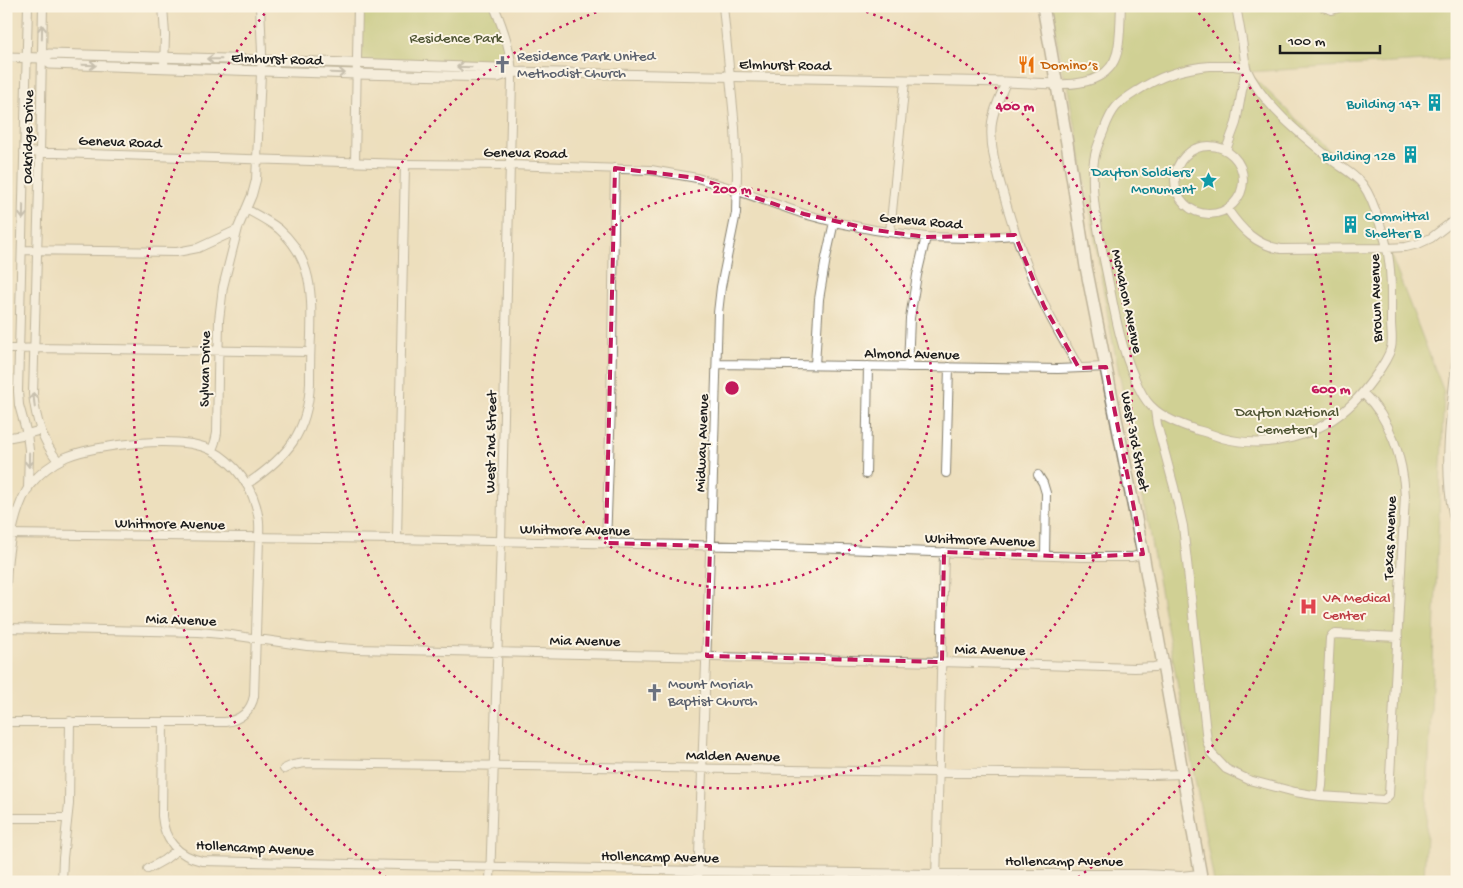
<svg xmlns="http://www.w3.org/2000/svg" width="1463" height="888" viewBox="0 0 1463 888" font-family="'Gochi Hand',sans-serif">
<rect width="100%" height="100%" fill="#fcf5e5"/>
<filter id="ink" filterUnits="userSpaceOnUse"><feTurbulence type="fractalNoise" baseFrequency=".02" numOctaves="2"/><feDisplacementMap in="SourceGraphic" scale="10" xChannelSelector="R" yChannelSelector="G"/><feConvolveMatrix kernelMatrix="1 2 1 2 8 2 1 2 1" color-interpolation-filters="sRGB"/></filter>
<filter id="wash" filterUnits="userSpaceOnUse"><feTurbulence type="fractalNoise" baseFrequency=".0096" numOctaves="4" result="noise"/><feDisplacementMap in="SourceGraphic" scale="20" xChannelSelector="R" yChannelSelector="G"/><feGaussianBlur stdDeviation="1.12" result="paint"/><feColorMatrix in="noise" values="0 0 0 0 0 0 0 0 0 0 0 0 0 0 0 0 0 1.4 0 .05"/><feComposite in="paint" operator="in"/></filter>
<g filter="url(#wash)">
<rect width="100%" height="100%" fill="#eddfbd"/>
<path fill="#adbf62" stroke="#646e3f" d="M358,6H494L512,72L356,64Z
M1051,6H1457V59L1248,72L1363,184L1444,392L1424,882H1214L1130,428L1110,328L1070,94L1066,76H1063Z"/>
</g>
<g filter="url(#ink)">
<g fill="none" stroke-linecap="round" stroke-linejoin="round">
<defs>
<path id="minor" d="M28,6L18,391L19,405L27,434L29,450L28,489
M43,6L40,152L33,394C36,420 42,440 58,461
M163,6L165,35L164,67
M1321,6L1332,10L1344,6
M1210,66H1234L1246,68C1261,103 1302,136 1331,159C1341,168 1355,174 1363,185C1371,196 1376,211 1380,224C1382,232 1386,240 1387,249C1392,272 1391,298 1391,322C1391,330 1393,340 1391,348C1387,363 1364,392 1353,403C1318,437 1269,450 1222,438C1214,435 1205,432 1197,430C1182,425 1162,418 1151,406C1144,399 1139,389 1135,379C1122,350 1116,320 1110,289C1103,252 1087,191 1095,155C1097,146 1101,138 1104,130C1107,122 1110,114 1116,107C1121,101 1129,96 1137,91C1158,77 1184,68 1210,66Z
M1006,82C1001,95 994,108 992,122C989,144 996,168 1002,189C1013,229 1026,267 1044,304C1054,326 1067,346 1079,368
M1057,84C1081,85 1110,80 1117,53C1121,38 1120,21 1121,6
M1175 180a34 34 0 1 1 68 0a34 34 0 1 1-68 0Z
M1226,150L1236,123L1246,68L1242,40L1236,6
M24,152L405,164L510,165L651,170L697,178L724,186L804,214L834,222L875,230L926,237L971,238L1015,235
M355,162L358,6
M246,209C257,215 269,221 279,229C313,259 312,295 311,336C310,352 310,367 310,383C308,433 287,457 247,484
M1228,210C1242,230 1256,245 1281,249L1387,248L1406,247L1418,244L1431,238L1457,218
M890,232L905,81
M22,250L177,252L198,248L237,230
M6,349H19L35,348L310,352
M1457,352C1452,410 1440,473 1457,530
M717,364L1058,369L1106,367
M815,365L819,299L826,258L834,222
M908,367L910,318L917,275L926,237
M1155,410L1157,424L1174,487L1183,526L1207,741L1211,753L1226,769L1249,780L1295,792L1320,796L1384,800L1389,795L1405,496C1403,459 1391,419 1363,393
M6,438L27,434L41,430
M212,450L215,442L217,433L219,320L223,287L238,228L252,195L256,180L262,52L260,6
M946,473L949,367
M866,474L868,366
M1038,475L1043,483L1046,493L1045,555
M6,534L397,539L780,547L1083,557H1132L1143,554
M397,539L405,164
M606,543L611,406L615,168
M6,584C7,554 13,510 30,485C39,474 53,463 66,457C96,444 181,435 211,450C235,462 254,489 258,515C260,523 259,531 259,538L254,696C251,711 240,720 225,722H6
M6,628L199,632L231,635L307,646L355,649L942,662L1135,668L1154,667L1163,665
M163,722L162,816C164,840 178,856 202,861L699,871L936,874H1143L1181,876L1200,874
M284,769L293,765L305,763L1151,775L1183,774
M1320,796L1322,786L1330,638L1332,635L1336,634L1398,637
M6,818H67
M148,869L164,860L177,850
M62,882L63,858L69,804L70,721
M490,882L501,541L512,79C512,53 504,30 494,6
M698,882L710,554L711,539L718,313L721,287L736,213L737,173L735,128L723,6
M936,882L944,552"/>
<path id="tertiary" d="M6,57L42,58L49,54L261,60L496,68L512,72L1006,82L1057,84
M42,58L50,64L356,74L498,77L512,72"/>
<path id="primary" d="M1043,6L1067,143L1086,267L1143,554L1202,882"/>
</defs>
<use href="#minor" stroke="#847e6c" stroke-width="10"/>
<use href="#tertiary" stroke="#847e6c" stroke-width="11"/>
<use href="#primary" stroke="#847e6c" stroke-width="14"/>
<use href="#minor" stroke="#fff" stroke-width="8"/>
<use href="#tertiary" stroke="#fff" stroke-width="9"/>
<use href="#primary" stroke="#fff" stroke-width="11"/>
</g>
<defs><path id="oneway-shaft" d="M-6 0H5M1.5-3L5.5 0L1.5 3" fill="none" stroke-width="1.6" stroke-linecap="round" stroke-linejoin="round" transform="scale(1.25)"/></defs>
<g stroke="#999">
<use href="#oneway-shaft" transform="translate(42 32) rotate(-89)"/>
<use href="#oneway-shaft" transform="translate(214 59) rotate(-179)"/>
<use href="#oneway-shaft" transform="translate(89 65) rotate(2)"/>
<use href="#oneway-shaft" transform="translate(464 67) rotate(-178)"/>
<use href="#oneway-shaft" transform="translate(338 73) rotate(2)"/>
<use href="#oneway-shaft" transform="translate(23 212) rotate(91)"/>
<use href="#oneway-shaft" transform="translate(34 400) rotate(-96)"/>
<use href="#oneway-shaft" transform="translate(29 460) rotate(91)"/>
</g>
</g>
<path d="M0 0H1463V888H0ZM615,168L697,178L804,214L875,230L926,237L1015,235L1044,306L1079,368L1106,367L1143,554L1083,557L944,552L942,662L707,656L710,546L606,543Z" fill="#eddfbd" fill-opacity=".55" fill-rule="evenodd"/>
<path fill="none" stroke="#c2185b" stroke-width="4" stroke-dasharray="10 6" stroke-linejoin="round" d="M615,168L697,178L804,214L875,230L926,237L1015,235L1044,306L1079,368L1106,367L1143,554L1083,557L944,552L942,662L707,656L710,546L606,543Z"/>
<g fill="none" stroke="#c2185b" stroke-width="2.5" stroke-dasharray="2.5 5">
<circle cx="732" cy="388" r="200"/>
<path d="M852 7A400 400 0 1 1 612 7"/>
<path d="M393 882A599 599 0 0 1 270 7M1194 7A599 599 0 0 1 1071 882"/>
</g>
<defs>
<symbol id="church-bare" viewBox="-9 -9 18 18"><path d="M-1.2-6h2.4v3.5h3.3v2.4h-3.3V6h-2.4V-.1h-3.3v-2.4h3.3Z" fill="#6b7280" stroke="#fcf5e5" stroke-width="2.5" paint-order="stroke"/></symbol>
<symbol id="restaurant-bare" viewBox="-9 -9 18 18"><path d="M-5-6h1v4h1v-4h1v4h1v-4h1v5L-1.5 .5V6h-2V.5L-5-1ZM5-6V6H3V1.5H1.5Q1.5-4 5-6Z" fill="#e8710a" stroke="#fcf5e5" stroke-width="2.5" paint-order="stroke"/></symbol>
<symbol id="building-bare" viewBox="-9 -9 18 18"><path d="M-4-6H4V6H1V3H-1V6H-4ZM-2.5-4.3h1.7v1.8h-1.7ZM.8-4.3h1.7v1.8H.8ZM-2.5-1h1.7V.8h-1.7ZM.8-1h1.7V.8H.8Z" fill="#0f9aa8" stroke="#fcf5e5" stroke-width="2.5" paint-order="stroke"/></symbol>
<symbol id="sight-bare" viewBox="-9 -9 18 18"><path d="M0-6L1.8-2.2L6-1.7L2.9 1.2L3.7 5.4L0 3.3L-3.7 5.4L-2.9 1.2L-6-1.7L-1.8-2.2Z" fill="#0f9aa8" stroke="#fcf5e5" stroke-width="2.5" paint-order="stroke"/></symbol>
<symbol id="hospital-bare" viewBox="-9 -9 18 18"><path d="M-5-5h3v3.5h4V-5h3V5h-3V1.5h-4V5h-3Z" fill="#e0444e" stroke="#fcf5e5" stroke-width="2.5" paint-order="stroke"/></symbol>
</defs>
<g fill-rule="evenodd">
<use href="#church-bare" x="490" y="52" width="25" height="25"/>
<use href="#restaurant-bare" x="1014" y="52" width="25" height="25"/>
<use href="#building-bare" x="1422" y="90" width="25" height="25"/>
<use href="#building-bare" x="1398" y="142" width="25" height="25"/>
<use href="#sight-bare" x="1196" y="168" width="25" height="25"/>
<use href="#building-bare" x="1338" y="212" width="25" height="25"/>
<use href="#hospital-bare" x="1296" y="594" width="25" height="25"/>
<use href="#church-bare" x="642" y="680" width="25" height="25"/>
</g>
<g text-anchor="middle" stroke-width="4" stroke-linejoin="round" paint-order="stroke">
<g font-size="15" fill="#4f5534" stroke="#fcf5e5">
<text x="456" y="42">Residence Park</text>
<text x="1287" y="416">Dayton National<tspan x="1287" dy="17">Cemetery</tspan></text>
</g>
<g font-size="15" fill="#5b616d" stroke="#fcf5e5" text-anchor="start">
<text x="517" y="60">Residence Park United<tspan x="517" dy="17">Methodist Church</tspan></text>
<text x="668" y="688">Mount Moriah<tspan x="668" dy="17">Baptist Church</tspan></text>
</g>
<g font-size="15" fill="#1c1c1c" stroke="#fcf5e5">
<text transform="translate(277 58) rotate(2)" y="5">Elmhurst Road</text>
<text transform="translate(785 64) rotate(1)" y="5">Elmhurst Road</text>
<text transform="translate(27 137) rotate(-89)" y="5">Oakridge Drive</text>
<text transform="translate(120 141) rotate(2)" y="5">Geneva Road</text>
<text transform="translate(525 152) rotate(1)" y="5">Geneva Road</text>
<text transform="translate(921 220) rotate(5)" y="5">Geneva Road</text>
<text transform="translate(1375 298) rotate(-92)" y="5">Brown Avenue</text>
<text transform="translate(1128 301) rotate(78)" y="5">McMahon Avenue</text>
<text transform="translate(912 353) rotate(1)" y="5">Almond Avenue</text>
<text transform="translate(204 369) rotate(-89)" y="5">Sylvan Drive</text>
<text transform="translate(1136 441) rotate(79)" y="5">West 3rd Street</text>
<text transform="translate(490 442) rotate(-89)" y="5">West 2nd Street</text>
<text transform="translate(701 443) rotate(-88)" y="5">Midway Avenue</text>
<text transform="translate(170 523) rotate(1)" y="5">Whitmore Avenue</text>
<text transform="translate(575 529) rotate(1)" y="5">Whitmore Avenue</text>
<text transform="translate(1389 538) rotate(-88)" y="5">Texas Avenue</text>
<text transform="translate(980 539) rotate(2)" y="5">Whitmore Avenue</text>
<text transform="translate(181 619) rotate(2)" y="5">Mia Avenue</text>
<text transform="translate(585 640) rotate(1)" y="5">Mia Avenue</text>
<text transform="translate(990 649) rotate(1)" y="5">Mia Avenue</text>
<text transform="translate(733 755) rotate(1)" y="5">Malden Avenue</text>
<text transform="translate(255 847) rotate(3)" y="5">Hollencamp Avenue</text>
<text transform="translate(660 856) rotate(1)" y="5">Hollencamp Avenue</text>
<text x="1064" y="865">Hollencamp Avenue</text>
</g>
<g font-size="15" fill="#c56008" stroke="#fcf5e5" text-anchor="start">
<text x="1041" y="69">Domino’s</text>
</g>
<g font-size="15" fill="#0d838f" stroke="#fcf5e5" text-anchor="end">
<text x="1420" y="108">Building 147</text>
<text x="1396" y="160">Building 128</text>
<text x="1195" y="176">Dayton Soldiers’<tspan x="1195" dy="17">Monument</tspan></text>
<text x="1365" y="220" text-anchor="start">Committal<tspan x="1365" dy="17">Shelter B</tspan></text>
</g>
<g font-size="15" fill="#be3a42" stroke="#fcf5e5" text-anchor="start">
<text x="1323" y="602">VA Medical<tspan x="1323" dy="17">Center</tspan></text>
</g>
</g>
<circle cx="732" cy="388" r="8" fill="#c2185b" stroke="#fcf5e5" stroke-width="2.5"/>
<g font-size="15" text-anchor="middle" font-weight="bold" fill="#c2185b" stroke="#fcf5e5" stroke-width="4" stroke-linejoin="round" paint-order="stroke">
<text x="1015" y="110">400 m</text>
<text x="732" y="193">200 m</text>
<text x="1331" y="393">600 m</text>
</g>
<rect width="1463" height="888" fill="none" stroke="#fcf5e5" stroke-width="25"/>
<path d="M1280 45v8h100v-8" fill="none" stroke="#1c1c1c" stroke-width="2.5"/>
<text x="1288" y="45" font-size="15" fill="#1c1c1c" stroke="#fcf5e5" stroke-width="4" paint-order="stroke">100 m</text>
</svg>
